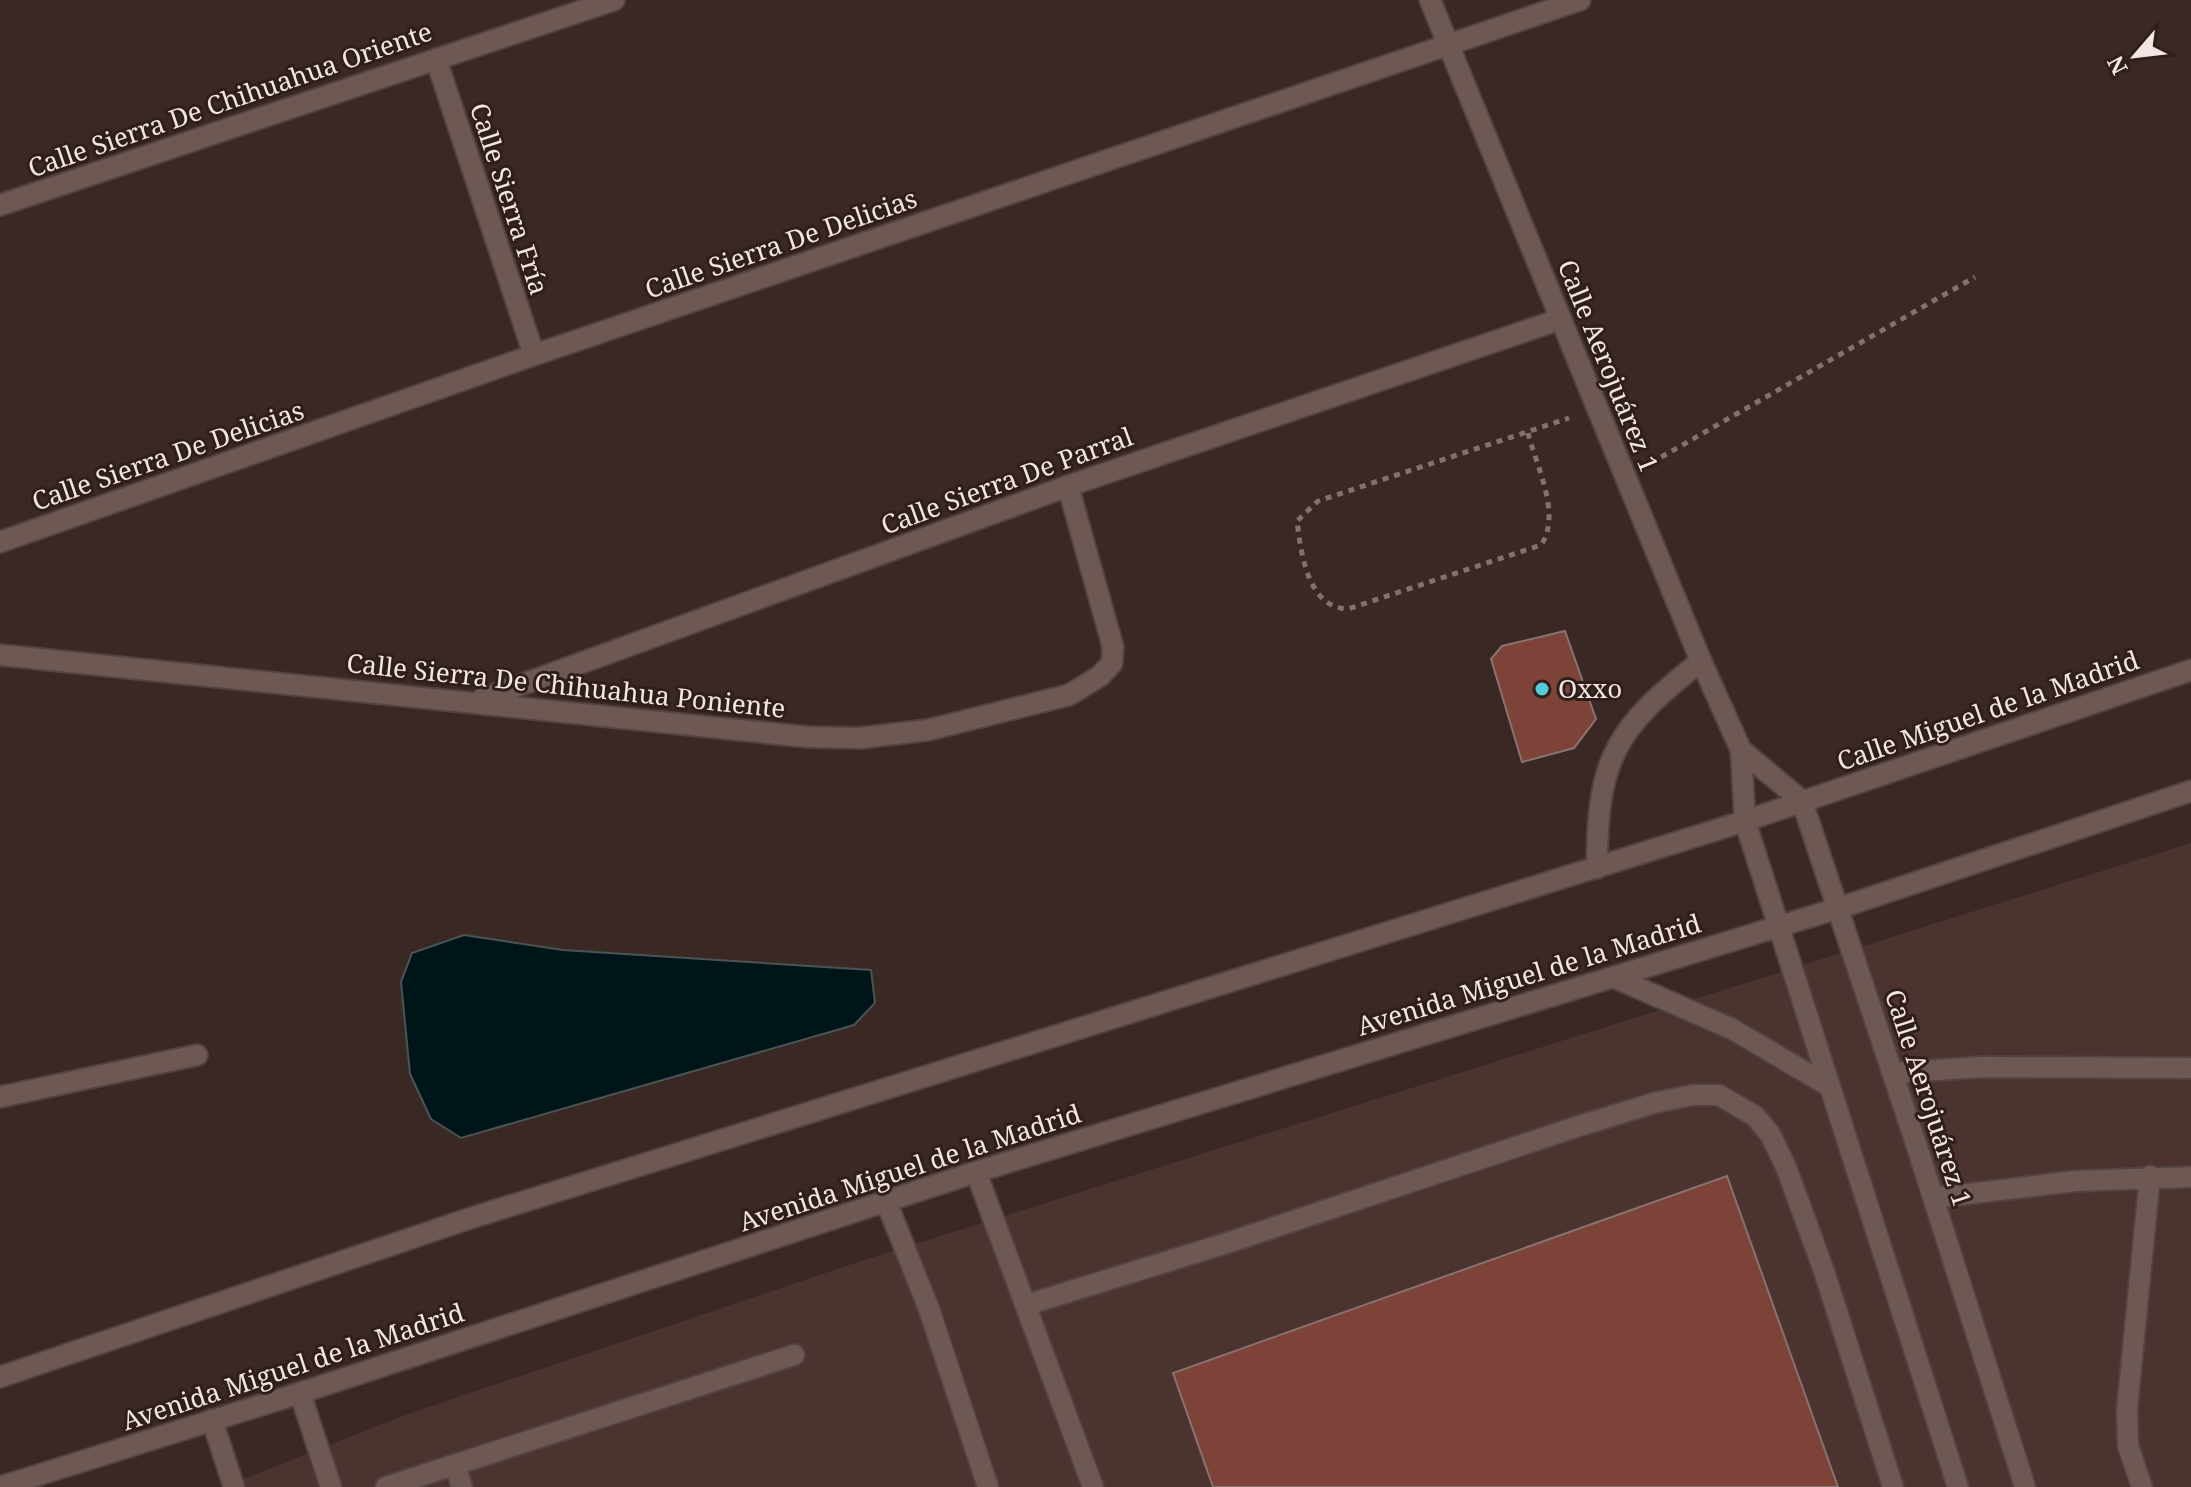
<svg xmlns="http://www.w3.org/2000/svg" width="2191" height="1487" viewBox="0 0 2191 1487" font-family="'Noto Serif',serif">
<rect width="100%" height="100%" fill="#3a2824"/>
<path fill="#4b332f" d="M2191,843V1487H223L408,1414L861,1261Z"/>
<path fill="#001518" stroke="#495455" stroke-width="2" d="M464,935L563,950L871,970L875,1003L854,1025L461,1138L431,1119L410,1074L401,982L412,953Z"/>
<path fill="#7d4339" stroke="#88736f" stroke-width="2" d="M1565,631L1596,719L1574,748L1522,762L1491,659L1502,646Z
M1727,1176L1838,1487H1213L1173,1373Z"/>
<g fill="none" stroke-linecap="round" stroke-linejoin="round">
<defs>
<path id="lane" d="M1597,868C1597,757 1616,728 1701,661
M1893,1073L1981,1067L2191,1068
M0,1097L197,1055
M976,1172L1093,1487
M1934,1198L2076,1181L2191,1177
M886,1201L929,1309L988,1487
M1026,1305L1227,1243L1576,1127L1654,1103L1692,1095H1719L1755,1116L1770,1134L1786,1167L1824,1271L1893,1487
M300,1393L331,1487
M212,1420L234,1487
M455,1465L462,1487
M386,1487L794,1355
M2142,1487L2128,1446L2127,1409L2150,1176"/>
<path id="street" d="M1430,0L1701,661L1741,750L1745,821
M436,59L534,355
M0,205L614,0
M0,542L534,355L1580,0
M0,655L808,737L860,738L928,730L1069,695L1100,676L1112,663L1113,647L1068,486
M482,699L1068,486L1561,319
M1741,750L1802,801"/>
<path id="secondary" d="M1802,801L1918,1150L2025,1487
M1745,821L1958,1487
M1613,977L1732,1029L1829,1086
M0,1377L471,1218L1745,821L2191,670
M0,1487L300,1393L976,1172L1839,908L2191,791"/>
</defs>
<use href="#lane" stroke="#524341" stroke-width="24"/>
<use href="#street" stroke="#524341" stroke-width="24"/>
<use href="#secondary" stroke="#524341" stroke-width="24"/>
<path stroke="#82726f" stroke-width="5" stroke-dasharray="6 6" stroke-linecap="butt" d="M1528,433C1536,465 1562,515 1541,545L1348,609C1308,608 1301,554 1297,521L1318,501L1569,418
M1651,463L1975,277"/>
<use href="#lane" stroke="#6d5854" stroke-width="20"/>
<use href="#street" stroke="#6d5854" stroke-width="20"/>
<use href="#secondary" stroke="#6d5854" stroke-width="20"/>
</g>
<circle fill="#52cbd7" stroke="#2f1e1b" stroke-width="3" cx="1542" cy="689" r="8"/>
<g text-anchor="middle" stroke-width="6" stroke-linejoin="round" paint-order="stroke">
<g font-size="26" fill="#f2e6e4" stroke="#2f1e1b">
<text transform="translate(230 100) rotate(-19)" y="9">Calle Sierra De Chihuahua Oriente</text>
<text transform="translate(509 199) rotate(72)" y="9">Calle Sierra Fría</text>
<text transform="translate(781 244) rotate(-19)" y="9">Calle Sierra De Delicias</text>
<text transform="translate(1608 366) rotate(68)" y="9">Calle Aerojuárez 1</text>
<text transform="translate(168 456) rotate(-19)" y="9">Calle Sierra De Delicias</text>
<text transform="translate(1007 481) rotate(-20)" y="9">Calle Sierra De Parral</text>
<text transform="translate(566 686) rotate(6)" y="9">Calle Sierra De Chihuahua Poniente</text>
<text transform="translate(1988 711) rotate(-19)" y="9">Calle Miguel de la Madrid</text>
<text transform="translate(1529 975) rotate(-17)" y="9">Avenida Miguel de la Madrid</text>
<text transform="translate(1928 1098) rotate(72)" y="9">Calle Aerojuárez 1</text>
<text transform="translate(910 1168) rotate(-18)" y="9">Avenida Miguel de la Madrid</text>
<text transform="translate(293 1367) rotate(-18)" y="9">Avenida Miguel de la Madrid</text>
</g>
<g font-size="26" fill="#f2e6e4" stroke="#2f1e1b" text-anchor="start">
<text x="1558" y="698">Oxxo</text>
</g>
</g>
<g transform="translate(2135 56) rotate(242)" stroke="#2f1e1b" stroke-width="6" paint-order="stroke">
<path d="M0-6L14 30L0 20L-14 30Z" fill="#f2e6e4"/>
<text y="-12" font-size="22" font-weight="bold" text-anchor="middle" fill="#f2e6e4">N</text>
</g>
</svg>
